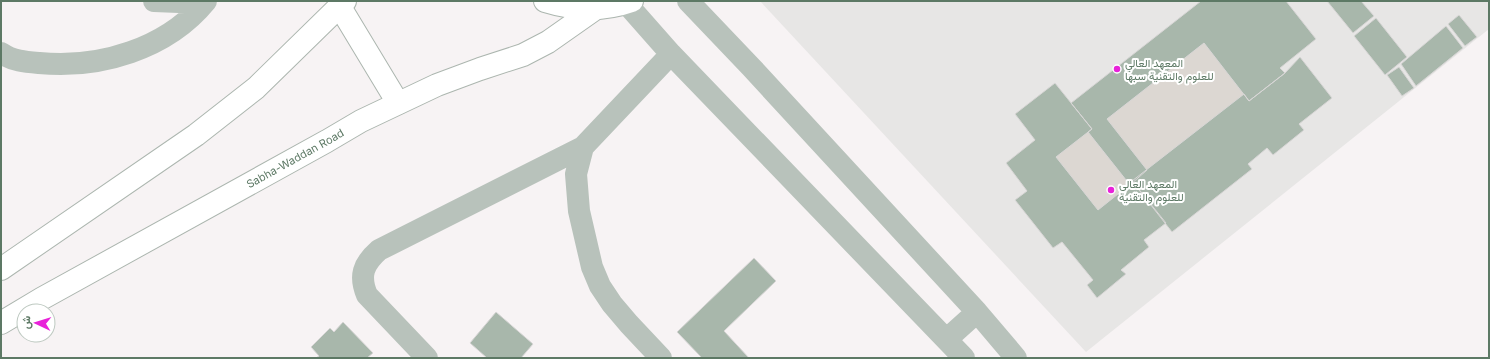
<svg xmlns="http://www.w3.org/2000/svg" width="1490" height="359" viewBox="0 0 1490 359" font-family="Inter,Vazirmatn,sans-serif">
<rect width="100%" height="100%" fill="#f7f3f4"/>
<path fill="#e7e6e5" d="M760,1H1489V29L1086,352Z"/>
<path fill="#dcd7d2" d="M1204,43L1244,94L1147,170L1107,119Z
M1088,132L1130,185L1098,210L1056,157Z"/>
<path fill="#a8b7ab" stroke="#d8d6d6" d="M1201,1H1286L1316,39L1280,68L1285,73L1249,101L1204,43L1107,119L1147,170L1130,185L1088,132L1092,129L1071,103Z
M1327,1H1361L1374,16L1353,33Z
M1459,15L1477,37L1465,46L1448,24Z
M1376,18L1407,57L1385,75L1354,36Z
M1446,26L1463,48L1416,86L1401,64Z
M1300,57L1332,98L1299,124L1304,130L1273,155L1267,148L1248,164L1252,169L1172,232L1132,181L1244,94L1249,101L1285,73Z
M1399,67L1414,88L1402,96L1387,75Z
M1055,83L1092,129L1056,157L1098,210L1133,182L1166,223L1144,240L1149,247L1121,270L1126,274L1097,298L1087,285L1093,280L1062,242L1053,248L1015,200L1027,191L1006,163L1035,140L1015,114Z
M754,258L776,281L724,331L749,358H702L677,332Z
M496,312L533,344L521,358H487L470,343Z
M343,322L373,353L367,358H316L319,356L311,347L330,328L334,332Z"/>
<g fill="none" stroke-linecap="round" stroke-linejoin="round">
<defs>
<g id="highway">
<path d="M545,1C574,10 604,11 632,1"/>
<path d="M340,7L398,103"/>
<path d="M1,269L196,135L256,88L345,1"/>
<path id="s1" d="M1,323L41,299L327,141L361,121L437,85L480,69L523,55L548,42L595,9"/>
</g>
</defs>
<use href="#highway" stroke="#acb6af" stroke-width="24"/>
<path stroke="#b8c2bb" stroke-width="22" d="M154,1L204,3
M688,1L751,67L977,312L1016,358
M626,3L671,54L964,358
M1,53C12,61 26,62 39,63C99,69 167,49 206,1
M583,147L576,174L579,211L592,267L600,286L612,304L629,324L661,358
M947,339L977,312
M427,358L367,295C359,276 363,264 379,250L583,147L671,54"/>
<use href="#highway" stroke="#fff" stroke-width="22"/>
</g>
<g fill="#e822d9" stroke="#fff" stroke-width="1.5">
<circle cx="1117" cy="69" r="4"/>
<circle cx="1111" cy="190" r="4"/>
</g>
<g text-anchor="middle" stroke-width="4" stroke-linejoin="round" paint-order="stroke">
<g font-size="11" fill="#5d7965" stroke="#fff" text-anchor="start">
<text x="1125" y="67">المعهد العالي<tspan x="1125" dy="13">للعلوم والتقنية سبها</tspan></text>
<text x="1119" y="188">المعهد العالي<tspan x="1119" dy="13">للعلوم والتقنية</tspan></text>
</g>
<g font-size="11" fill="#5d7965" stroke="#fff">
<text dy="4" stroke="none"><textPath href="#s1" startOffset="337">Sabha-Waddan Road</textPath></text>
</g>
</g>
<rect width="1490" height="359" fill="none" stroke="#5d7965" stroke-width="4"/>
<g transform="translate(36 323) rotate(274)"><circle r="19" fill="#ffffff" stroke="#bec9c1"/>
<path d="M0-3L7 15L0 10L-7 15Z" fill="#e822d9"/>
<text y="-6" font-size="11" font-weight="bold" text-anchor="middle" fill="#5d7965">ش</text>
</g>
</svg>
